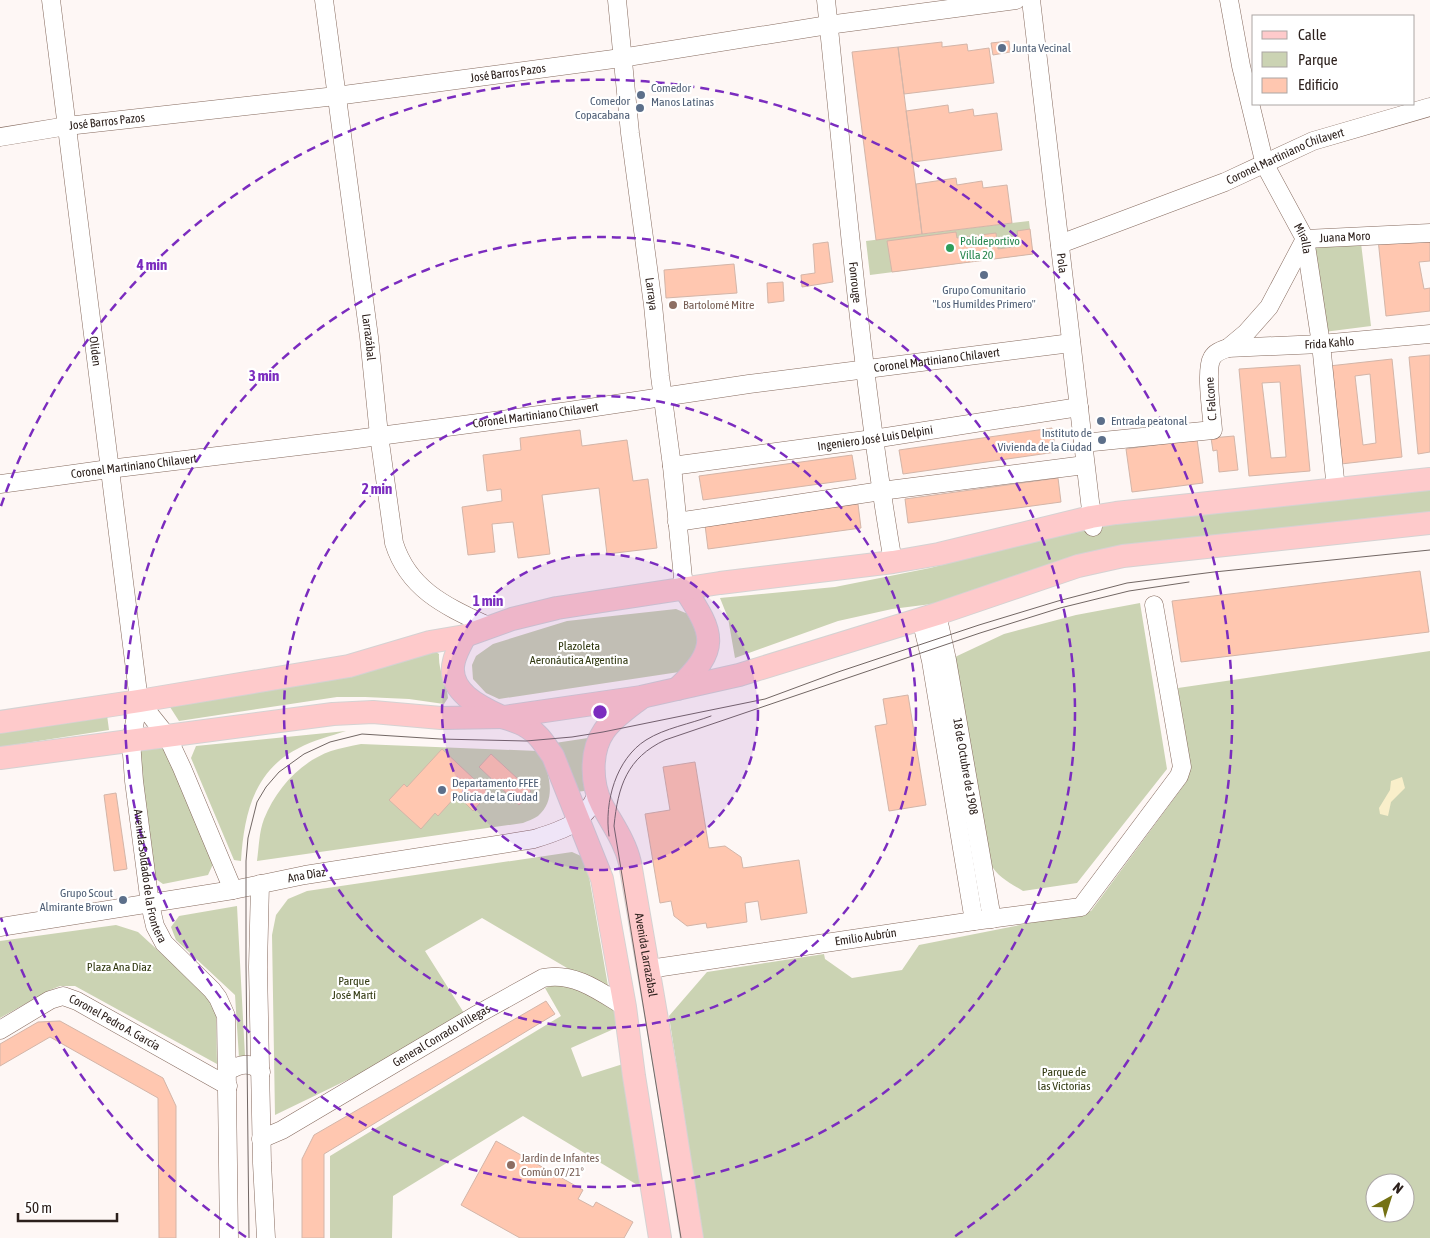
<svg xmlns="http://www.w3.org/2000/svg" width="1430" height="1238" viewBox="0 0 1430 1238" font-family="'Asap Condensed',sans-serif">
<rect width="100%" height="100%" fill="#fef7f5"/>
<path fill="#cbd3b3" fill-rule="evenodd" d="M1029,221L1033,254L870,275L866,241Z
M1361,243L1371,326L1324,332L1313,248Z
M1430,488V513L1161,542L955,601L892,609L838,621L735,658L728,618L720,598L835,587L930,568L1074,531L1117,523Z
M1140,603L1167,769L1077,883L1023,891C1010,883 997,877 990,863L955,657L1004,634L1076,615Z
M676,609L688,614L697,622L700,652L679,672L499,699L486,693L473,679L472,665L476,656L493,644L567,621Z
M1430,651V1238H703L669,1016L707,972L824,954L825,959L852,978L902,970L919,945L1091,911L1187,781L1188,769L1178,688ZM1375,1183H1405V1213H1375Z
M436,652L439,654C438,672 447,683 448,698L444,704L409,699L365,697H337L179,721L170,707Z
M107,715L109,730L0,747V730Z
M346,731C331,736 313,740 299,748C254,770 244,814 241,861L234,860L191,758L196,746Z
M588,738L587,786L584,791L576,792L555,743Z
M361,744L538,751C549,770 558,799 538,816C534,819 527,821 523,823L257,861C259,847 259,832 264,819C276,789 300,762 331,751C340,748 351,746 361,744Z
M165,746L214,862L208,875L163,884L153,877L136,756L142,748Z
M572,852L581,856L587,865L608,986L601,988L482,918L425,951L469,1021L275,1115L272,935L276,915L288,899L307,891Z
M237,906L245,1056L239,1058L235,995L176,940L171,927L179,916Z
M116,925L138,932L211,999L216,1012L217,1064L75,986H60L50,990L0,1018V941Z
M560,983H572L615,1009L616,1028L571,1048L582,1077L623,1064L644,1189L523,1116L393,1196L392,1238H330V1156L561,1016L545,988Z"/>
<path fill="#f9efca" d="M1402,777L1405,788L1391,802L1388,816L1380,814L1379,808L1390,790L1391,781Z"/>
<path fill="#ffc7b0" stroke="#d3b5a8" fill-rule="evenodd" d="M1009,41L1010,52L993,55L991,43Z
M942,42V47L967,44L968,51L989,48L994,83L904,94L898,47Z
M898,47L922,234L876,240L852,52Z
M948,105L949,113L973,109L974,116L997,113L1002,150L913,162L906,111Z
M956,178L957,185L982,181L983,188L1007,185L1012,223L922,234L916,184Z
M1030,229L1033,254L892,272L887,241L956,232L957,238L996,233L998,249L1019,246L1017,231Z
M1430,235V261L1419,262L1424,289L1430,288V311L1386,316L1378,239Z
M828,242L833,282L802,287L801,275L815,273L813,244Z
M734,264L737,293L666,298L664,270Z
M783,282L784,301L768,303L767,283Z
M1430,355V452L1418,454L1409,357Z
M1392,359L1402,457L1341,464L1329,366ZM1370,374L1376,443L1363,445L1355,376Z
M1300,365L1310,471L1249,476L1239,369ZM1280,382L1286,457L1271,458L1262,383Z
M1052,428L1056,452L903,474L899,450Z
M580,430L582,446L627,440L633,481L648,479L657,548L607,554L599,488L542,495L550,554L518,558L513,522L492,524L495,552L468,555L462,507L502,501L501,489L487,491L483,455L521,450L520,438Z
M1234,436L1238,470L1219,472L1217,450L1213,451L1211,438Z
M1197,439L1203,483L1132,492L1126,449Z
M852,455L856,479L703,500L699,476Z
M1058,478L1061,502L908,523L905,499Z
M858,504L861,528L708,549L705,525Z
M1420,571L1429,632L1181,662L1172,601Z
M908,695L926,805L889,811L875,726L887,724L883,699Z
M442,749L489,793L473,811L457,795L438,816L435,813L421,829L389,800L404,784L407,787Z
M491,754L531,791L519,805L479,767Z
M695,762L709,848L725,846L741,857L743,868L799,860L807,913L761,920L758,901L745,903L747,922L707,928L706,923L687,926L674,916L671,901L660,903L645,814L670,810L663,767Z
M116,793L127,869L114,871L104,795Z
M546,1001L555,1014L324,1154V1238H302V1159L314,1135Z
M60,1021L163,1078L176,1106V1238H159L158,1098L50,1037L0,1066V1044L38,1022Z
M496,1141L583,1190L578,1199L593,1207L596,1202L633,1222L624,1238H520L461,1205Z"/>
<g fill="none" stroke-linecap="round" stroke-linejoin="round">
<defs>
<g id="minor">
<path id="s1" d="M51,0L139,701L131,741L134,781L150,904L155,926L164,943L212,990L218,998L226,1016L229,1238"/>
<path id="s2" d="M324,0L369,337L379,435L394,543C409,591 448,607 490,627"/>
<path id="s3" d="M617,0L630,133L653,305L660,376L672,466L684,588"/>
<path id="s4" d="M826,0C846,188 861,376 893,562"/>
<path id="s5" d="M1031,0L1093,527"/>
<path id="s6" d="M1229,0L1241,66L1265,165L1305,239L1321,344L1336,489"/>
<path id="s7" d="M0,137L67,126L336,96L621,58L828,25L1016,0"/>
<path id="s8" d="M1060,244L1225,182L1313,141L1430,107"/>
<path id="s9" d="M1228,348L1246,333L1269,307L1305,239L1430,233"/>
<path id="s10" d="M1083,443L1213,430C1212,415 1205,370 1212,358C1215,352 1222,350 1228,348L1321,344L1430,334"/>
<path id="s11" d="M672,466L873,439L1079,407"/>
<path id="s12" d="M0,484L109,469L349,440L569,411L749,384L1071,343"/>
<path d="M677,522L881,491L1085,465"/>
<path id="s13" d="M937,614L947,660L992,919"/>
<path d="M921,619L931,661L974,921"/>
<path d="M139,701L167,736L182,768L233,890"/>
<path d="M260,884L258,967L262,1163L266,1238"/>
<path id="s14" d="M0,927L233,890L305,875L534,839C563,830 584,824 597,794"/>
<path id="s15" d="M649,969L974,921L1081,907L1179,776L1182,767L1154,605"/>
<path id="s16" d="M0,1030L50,1000L63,996L77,1001L228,1086"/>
<path d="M228,1071C239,1064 252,1061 261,1072"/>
<path id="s17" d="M261,1139L282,1130L478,1014L543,978C573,971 601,992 625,1007"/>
</g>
<g id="major">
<path d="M465,636C461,644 456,652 454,661C446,691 480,707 502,717C511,720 520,722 527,727C539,734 545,745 553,756L602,879L625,1007L634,1076L660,1238"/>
<path d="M677,689C720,648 715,635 684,588"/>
<path id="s18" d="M641,698C628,708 613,718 604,731C590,751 591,784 602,805C612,824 625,841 630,863L666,1072L692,1238"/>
<path d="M0,722L139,701L349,666L430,642L465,636L512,619L557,608L720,583L893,562L939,554L1091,517L1116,513L1430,479"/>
<path d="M0,758L333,714L373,712L441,718L504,717L641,697L739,675L937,614L1078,566L1123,556L1430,523"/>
</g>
</defs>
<use href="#minor" stroke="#866b5f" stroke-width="19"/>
<use href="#major" stroke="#d5d2d2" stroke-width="24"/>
<use href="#minor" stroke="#fff" stroke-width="18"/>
<use href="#major" stroke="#fecacb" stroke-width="22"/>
<path stroke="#726764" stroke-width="1" d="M609,836C604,802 616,759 646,740C665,728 690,724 711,716
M249,1238L246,964V861L248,838L257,802L266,787L279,772L304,754L330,742L362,734L440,739L526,741L572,737L603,732L765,699L838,672L979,625L1058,601L1127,583L1214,572L1430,550
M681,1238L614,826C618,786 627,758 665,740L980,633L1060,608L1129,591L1189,582"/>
</g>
<circle cx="600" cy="712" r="158" fill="#7b2cbf" fill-opacity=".12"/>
<g fill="none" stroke="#7b2cbf" stroke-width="2.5" stroke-dasharray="9 6">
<circle cx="600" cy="712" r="158"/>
<circle cx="600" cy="712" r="316"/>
<circle cx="600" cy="712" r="475"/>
<path d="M246 1237A633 633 0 0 1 1 918M1 506A633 633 0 1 1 954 1237"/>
</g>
<g fill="#5c6f8a" stroke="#fff" stroke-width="2">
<circle cx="1002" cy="48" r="5"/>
<circle cx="641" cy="95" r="5"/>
<circle cx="640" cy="108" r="5"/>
<circle cx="984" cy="275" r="5"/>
<circle cx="1101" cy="421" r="5"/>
<circle cx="1102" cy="440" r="5"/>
<circle cx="442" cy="790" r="5"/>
<circle cx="123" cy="900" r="5"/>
</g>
<circle fill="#2e9e5b" stroke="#fff" stroke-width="2" cx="950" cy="248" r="5"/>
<g fill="#8d6e63" stroke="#fff" stroke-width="2">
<circle cx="673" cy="305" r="5"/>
<circle cx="511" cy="1165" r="5"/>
</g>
<g text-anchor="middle" stroke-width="4.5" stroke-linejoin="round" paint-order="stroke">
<g font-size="12" fill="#4e5e75" stroke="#fff" text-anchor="start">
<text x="1012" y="52">Junta Vecinal</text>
<text x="651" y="92">Comedor<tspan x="651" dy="14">Manos Latinas</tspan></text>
<text x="630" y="105" text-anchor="end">Comedor<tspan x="630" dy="14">Copacabana</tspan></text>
<text x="984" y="294" text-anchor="middle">Grupo Comunitario<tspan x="984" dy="14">"Los Humildes Primero"</tspan></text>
<text x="1111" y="425">Entrada peatonal</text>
<text x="1092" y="437" text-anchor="end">Instituto de<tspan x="1092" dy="14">Vivienda de la Ciudad</tspan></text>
<text x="452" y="787">Departamento FFEE<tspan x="452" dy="14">Policía de la Ciudad</tspan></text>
<text x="113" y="897" text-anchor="end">Grupo Scout<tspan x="113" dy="14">Almirante Brown</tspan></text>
</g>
<g font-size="12" fill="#2c201c" stroke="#fff">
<text dy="4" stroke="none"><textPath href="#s7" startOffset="512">José Barros Pazos</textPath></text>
<text dy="4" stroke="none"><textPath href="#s7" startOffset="108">José Barros Pazos</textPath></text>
<text dy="4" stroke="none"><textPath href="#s8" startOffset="242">Coronel Martiniano Chilavert</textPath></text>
<text dy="4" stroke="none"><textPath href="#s9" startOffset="175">Juana Moro</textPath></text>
<text dy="4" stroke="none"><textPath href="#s6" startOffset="252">Miralla</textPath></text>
<text dy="4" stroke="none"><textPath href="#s5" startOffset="265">Pola</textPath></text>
<text dy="4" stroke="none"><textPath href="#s4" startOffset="284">Fonrouge</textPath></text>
<text dy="4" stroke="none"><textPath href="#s3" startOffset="296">Larraya</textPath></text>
<text dy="4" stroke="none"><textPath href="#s2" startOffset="340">Larrazábal</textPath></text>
<text dy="4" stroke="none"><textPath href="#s10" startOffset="324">Frida Kahlo</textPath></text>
<text dy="4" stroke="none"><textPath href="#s1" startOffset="354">Oliden</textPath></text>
<text dy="4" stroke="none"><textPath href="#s12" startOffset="945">Coronel Martiniano Chilavert</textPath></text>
<text transform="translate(1211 399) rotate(-94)" y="4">C. Falcone</text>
<text dy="4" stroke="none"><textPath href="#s12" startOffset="540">Coronel Martiniano Chilavert</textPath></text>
<text dy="4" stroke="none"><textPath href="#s11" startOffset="205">Ingeniero José Luis Delpini</textPath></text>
<text dy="4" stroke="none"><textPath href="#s12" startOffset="135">Coronel Martiniano Chilavert</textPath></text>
<text dy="4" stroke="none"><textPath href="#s13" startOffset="155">18 de Octubre de 1908</textPath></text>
<text dy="4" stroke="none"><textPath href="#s1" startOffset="884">Avenida Soldado de la Frontera</textPath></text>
<text dy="4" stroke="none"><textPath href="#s14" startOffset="311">Ana Díaz</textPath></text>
<text dy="4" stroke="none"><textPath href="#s15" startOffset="219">Emilio Aubrún</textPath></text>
<text dy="4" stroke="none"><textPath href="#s18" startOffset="285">Avenida Larrazábal</textPath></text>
<text dy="4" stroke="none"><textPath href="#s16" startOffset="130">Coronel Pedro A. García</textPath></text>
<text dy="4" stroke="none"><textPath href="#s17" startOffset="208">General Conrado Villegas</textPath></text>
</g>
<g font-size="12" fill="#27864d" stroke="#fff" text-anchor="start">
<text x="960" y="245">Polideportivo<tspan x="960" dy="14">Villa 20</tspan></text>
</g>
<g font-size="12" fill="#785e54" stroke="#fff" text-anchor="start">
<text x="683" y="309">Bartolomé Mitre</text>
<text x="521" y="1162">Jardín de Infantes<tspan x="521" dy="14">Común 07/21°</tspan></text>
</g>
<g font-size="12" fill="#303810" stroke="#fff">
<text x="579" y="650">Plazoleta<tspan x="579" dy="14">Aeronáutica Argentina</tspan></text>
<text x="119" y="971">Plaza Ana Díaz</text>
<text x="354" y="985">Parque<tspan x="354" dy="14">José Martí</tspan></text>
<text x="1064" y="1076">Parque de<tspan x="1064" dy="14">las Victorias</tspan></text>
</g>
</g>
<circle cx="600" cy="712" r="8" fill="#7b2cbf" stroke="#fff" stroke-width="2.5"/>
<g font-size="15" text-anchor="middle" font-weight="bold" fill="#7b2cbf" stroke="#fff" stroke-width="4.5" stroke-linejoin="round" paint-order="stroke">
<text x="152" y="270">4 min</text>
<text x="264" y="381">3 min</text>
<text x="377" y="494">2 min</text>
<text x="488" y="606">1 min</text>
</g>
<rect x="1252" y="15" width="162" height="90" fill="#ffffff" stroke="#aba6a4"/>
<rect x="1262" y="31" width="25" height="8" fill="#fecacb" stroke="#aba6a4"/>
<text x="1298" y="40" font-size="15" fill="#2c201c">Calle</text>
<rect x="1262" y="52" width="25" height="15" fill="#cbd3b3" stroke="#aba6a4"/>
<text x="1298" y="65" font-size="15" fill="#2c201c">Parque</text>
<rect x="1262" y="78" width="25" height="15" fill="#ffc7b0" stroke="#aba6a4"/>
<text x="1298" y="90" font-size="15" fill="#2c201c">Edificio</text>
<g transform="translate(1390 1198) rotate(39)"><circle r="24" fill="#ffffff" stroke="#aba6a4"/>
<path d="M0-4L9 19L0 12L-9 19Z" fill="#757214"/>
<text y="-8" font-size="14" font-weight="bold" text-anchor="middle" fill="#2c201c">N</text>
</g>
<path d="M18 1213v8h99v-8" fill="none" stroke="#2c201c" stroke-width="2.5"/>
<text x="25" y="1213" font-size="15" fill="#2c201c" stroke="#ffffff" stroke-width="4" paint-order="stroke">50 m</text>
</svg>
